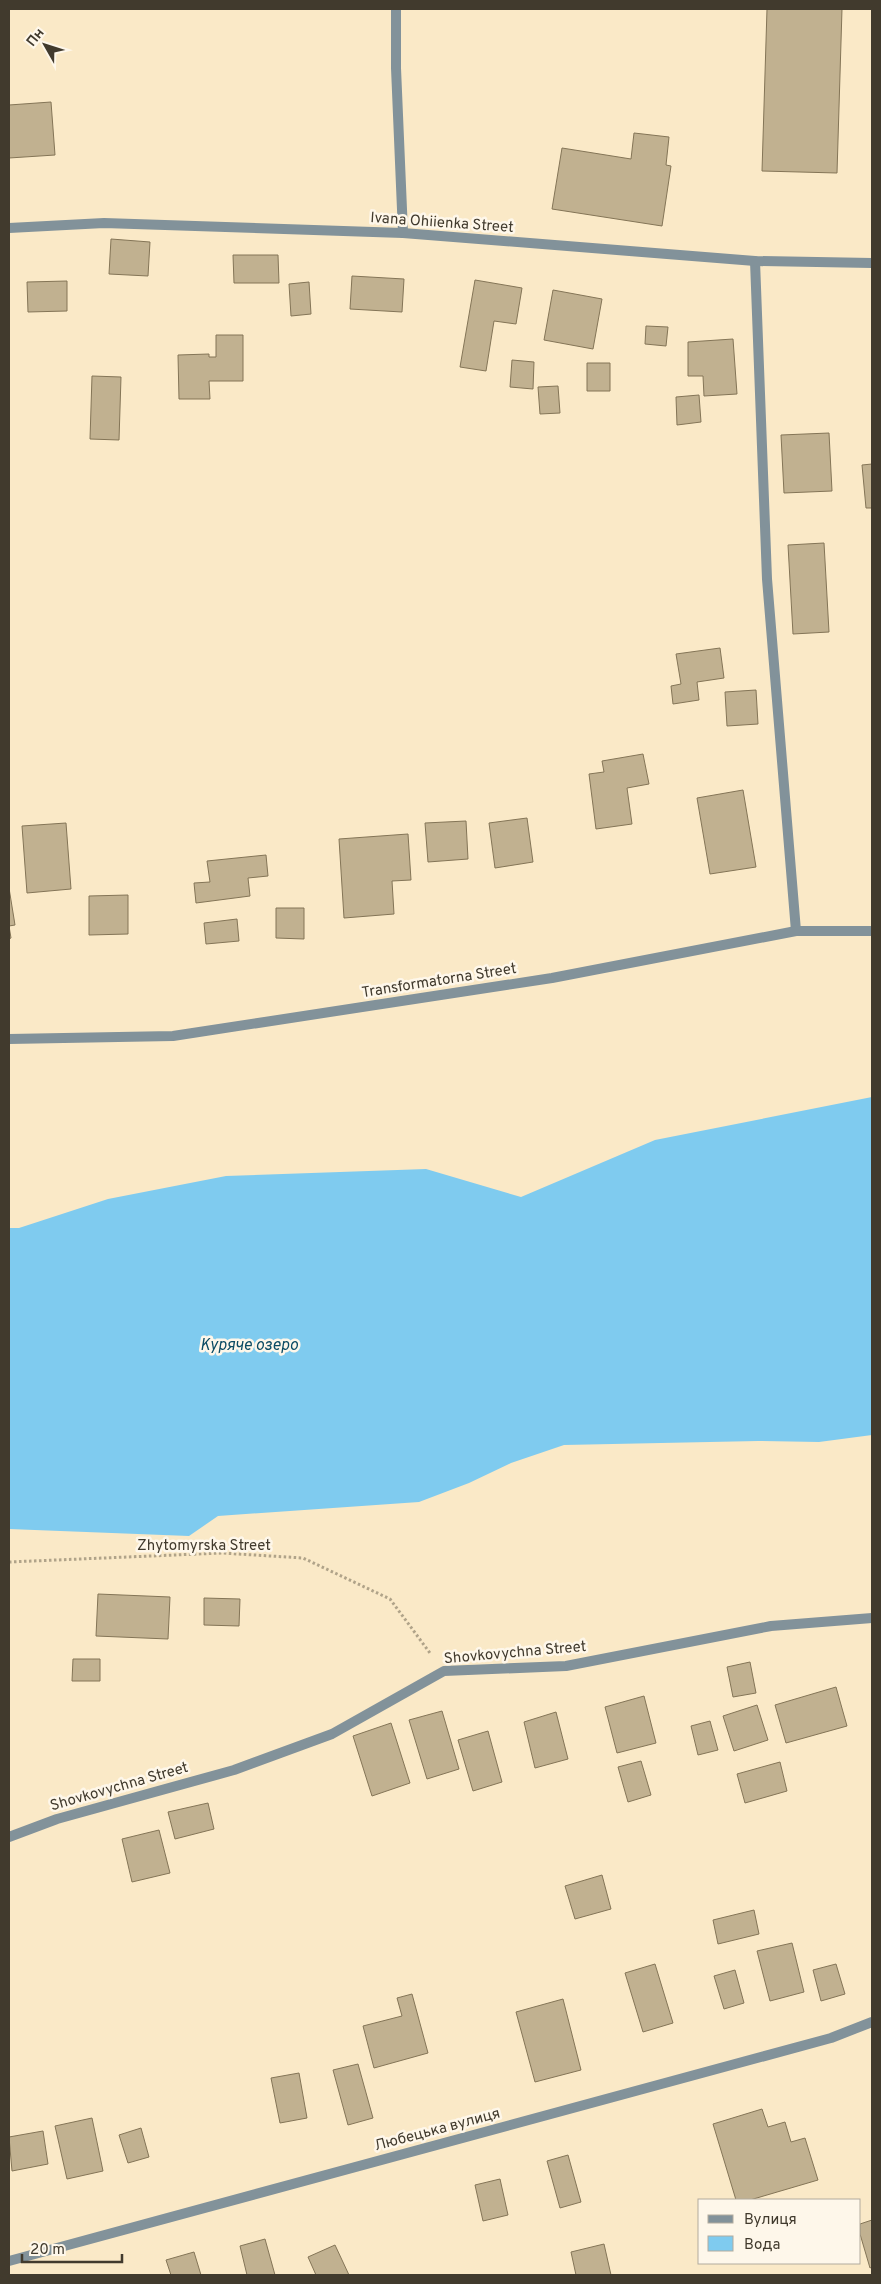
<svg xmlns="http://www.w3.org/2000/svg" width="881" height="2284" viewBox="0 0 881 2284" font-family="Overpass,sans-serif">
<rect width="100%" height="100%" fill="#fae9c7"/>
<path fill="#7fcbef" d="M872,1097V1435L819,1442L758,1441L564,1445L511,1463L469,1483L419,1502L218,1516L189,1536L9,1529V1228H19L108,1199L226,1176L426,1169L521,1197L655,1140Z"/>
<path fill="#c1b190" stroke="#847557" d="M767,9H842L837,173L762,171Z
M51,102L55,155L9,158V105Z
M634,133L669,137L666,165L671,166L662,226L552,209L562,148L631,159Z
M111,239L150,242L148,276L109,274Z
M233,255H278L279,283H234Z
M352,276L404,279L402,312L350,309Z
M475,280L522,288L516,324L494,321L486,371L460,367Z
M67,281V311L28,312L27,282Z
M309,282L311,314L291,316L289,284Z
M553,290L602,299L593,349L544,340Z
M646,326L668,327L666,346L645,344Z
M216,335H243V381H209L210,399H179L178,355L209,354V357H216Z
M733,339L737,394L704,396L703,376H688V342Z
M512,360L534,362L533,389L510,387Z
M587,363H610V391H587Z
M92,376L121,377L119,440L90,439Z
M558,386L560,413L540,414L538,387Z
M699,395L701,422L677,425L676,397Z
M829,433L832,491L784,493L781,435Z
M872,464V508H866L862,465Z
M824,543L829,632L793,634L788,545Z
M720,648L724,678L697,682L699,700L673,704L671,686L681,684L676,654Z
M756,690L758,724L727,726L725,692Z
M643,754L649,784L627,788L632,824L596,829L589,774L604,772L602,761Z
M743,790L756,867L710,874L697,798Z
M527,818L533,862L495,868L489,823Z
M466,821L468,859L428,862L425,823Z
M66,823L71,889L27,893L22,826Z
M408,834L411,880L392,881L394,914L344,918L339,839Z
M266,855L268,876L248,878L250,896L196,903L194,883L210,882L207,861Z
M9,888L15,925L9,926L11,938L9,939Z
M128,895V934L89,935V896Z
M276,908H304V939L276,938Z
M237,919L239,941L206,944L204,923Z
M98,1594L170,1597L168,1639L96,1636Z
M204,1598L240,1599L239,1626L204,1625Z
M73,1659H100V1681H72Z
M750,1662L756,1693L733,1697L727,1667Z
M836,1687L847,1726L786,1743L775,1705Z
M644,1696L656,1743L617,1753L605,1707Z
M757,1705L768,1740L734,1751L723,1716Z
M442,1711L459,1769L427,1779L409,1720Z
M556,1712L568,1759L535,1768L524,1722Z
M710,1721L718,1750L698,1755L691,1726Z
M391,1723L410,1783L372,1796L353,1736Z
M488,1731L502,1782L473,1791L458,1740Z
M641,1761L651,1795L628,1802L618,1767Z
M780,1762L787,1791L745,1803L737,1774Z
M208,1803L214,1829L175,1839L168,1812Z
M159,1830L170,1873L132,1882L122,1839Z
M602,1875L611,1909L575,1919L565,1886Z
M754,1910L759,1934L718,1944L713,1920Z
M792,1943L804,1992L770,2001L757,1951Z
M655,1964L673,2023L643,2032L625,1973Z
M836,1964L845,1994L821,2001L813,1970Z
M735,1970L744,2003L724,2009L714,1976Z
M412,1994L428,2053L374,2068L363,2026L402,2016L397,1998Z
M563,1999L581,2070L535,2082L516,2012Z
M358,2064L373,2118L348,2125L333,2070Z
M299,2073L307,2118L280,2123L271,2078Z
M762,2109L768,2127L785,2122L791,2142L805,2138L818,2180L750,2200H736L713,2124Z
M92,2118L103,2171L67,2179L55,2126Z
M141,2128L149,2157L128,2163L119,2135Z
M43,2131L48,2164L12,2171L9,2137Z
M568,2155L581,2202L560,2208L547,2161Z
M500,2179L508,2215L483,2221L475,2185Z
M872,2220V2267L870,2268L860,2234V2224Z
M265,2239L275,2275H247L240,2246Z
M604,2244L611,2275H576L571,2252Z
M335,2245L349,2275H316L308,2257Z
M194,2252L201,2275H171L166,2260Z"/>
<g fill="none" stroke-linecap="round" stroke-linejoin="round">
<path stroke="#b0a389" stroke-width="3" stroke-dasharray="2.5 2.5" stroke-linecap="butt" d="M9,1562L222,1553L303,1558L390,1599L430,1653"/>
<path stroke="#82929a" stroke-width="10" d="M396,9V68L403,233
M755,261L767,579L796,931"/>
<path stroke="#82929a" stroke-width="10" d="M9,228L104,223L403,233L755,261L872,263
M9,1039L173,1036L552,978L796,931H872
M9,1837L57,1819L234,1770L332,1734L444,1671L566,1666L771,1626L872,1618
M9,2261L831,2038L872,2022"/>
</g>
<g text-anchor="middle" stroke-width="5" stroke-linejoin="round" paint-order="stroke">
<g font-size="15" fill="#413a2d" stroke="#fef7ea">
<text transform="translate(442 222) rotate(4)" y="5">Ivana Ohiienka Street</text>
<text transform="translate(439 980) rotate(-9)" y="5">Transformatorna Street</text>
<text x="204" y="1550">Zhytomyrska Street</text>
<text transform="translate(515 1652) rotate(-5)" y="5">Shovkovychna Street</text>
<text transform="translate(119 1786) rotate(-16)" y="5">Shovkovychna Street</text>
<text transform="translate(437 2129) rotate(-15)" y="5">Любецька вулиця</text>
</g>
<g font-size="16" font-style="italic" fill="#0b4b64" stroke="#fef7ea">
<text x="249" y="1350">Куряче озеро</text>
</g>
</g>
<rect width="881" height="2284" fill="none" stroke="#413a2d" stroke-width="20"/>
<rect x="698" y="2199" width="162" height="65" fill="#fef7ea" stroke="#b2ab9e"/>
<rect x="708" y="2215" width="25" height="8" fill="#82929a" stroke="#b2ab9e"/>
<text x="744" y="2224" font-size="15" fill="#413a2d">Вулиця</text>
<rect x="708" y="2236" width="25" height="15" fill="#7fcbef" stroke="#b2ab9e"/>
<text x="744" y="2249" font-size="15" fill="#413a2d">Вода</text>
<g transform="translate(45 45) rotate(309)" stroke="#fef7ea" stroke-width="4" paint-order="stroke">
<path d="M0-4L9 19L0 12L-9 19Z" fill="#413a2d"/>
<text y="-8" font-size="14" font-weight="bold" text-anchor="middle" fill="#413a2d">Пн</text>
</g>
<path d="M22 2254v8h100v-8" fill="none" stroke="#413a2d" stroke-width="2.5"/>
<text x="30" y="2254" font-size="15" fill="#413a2d" stroke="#fef7ea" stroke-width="4" paint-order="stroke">20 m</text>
</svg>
